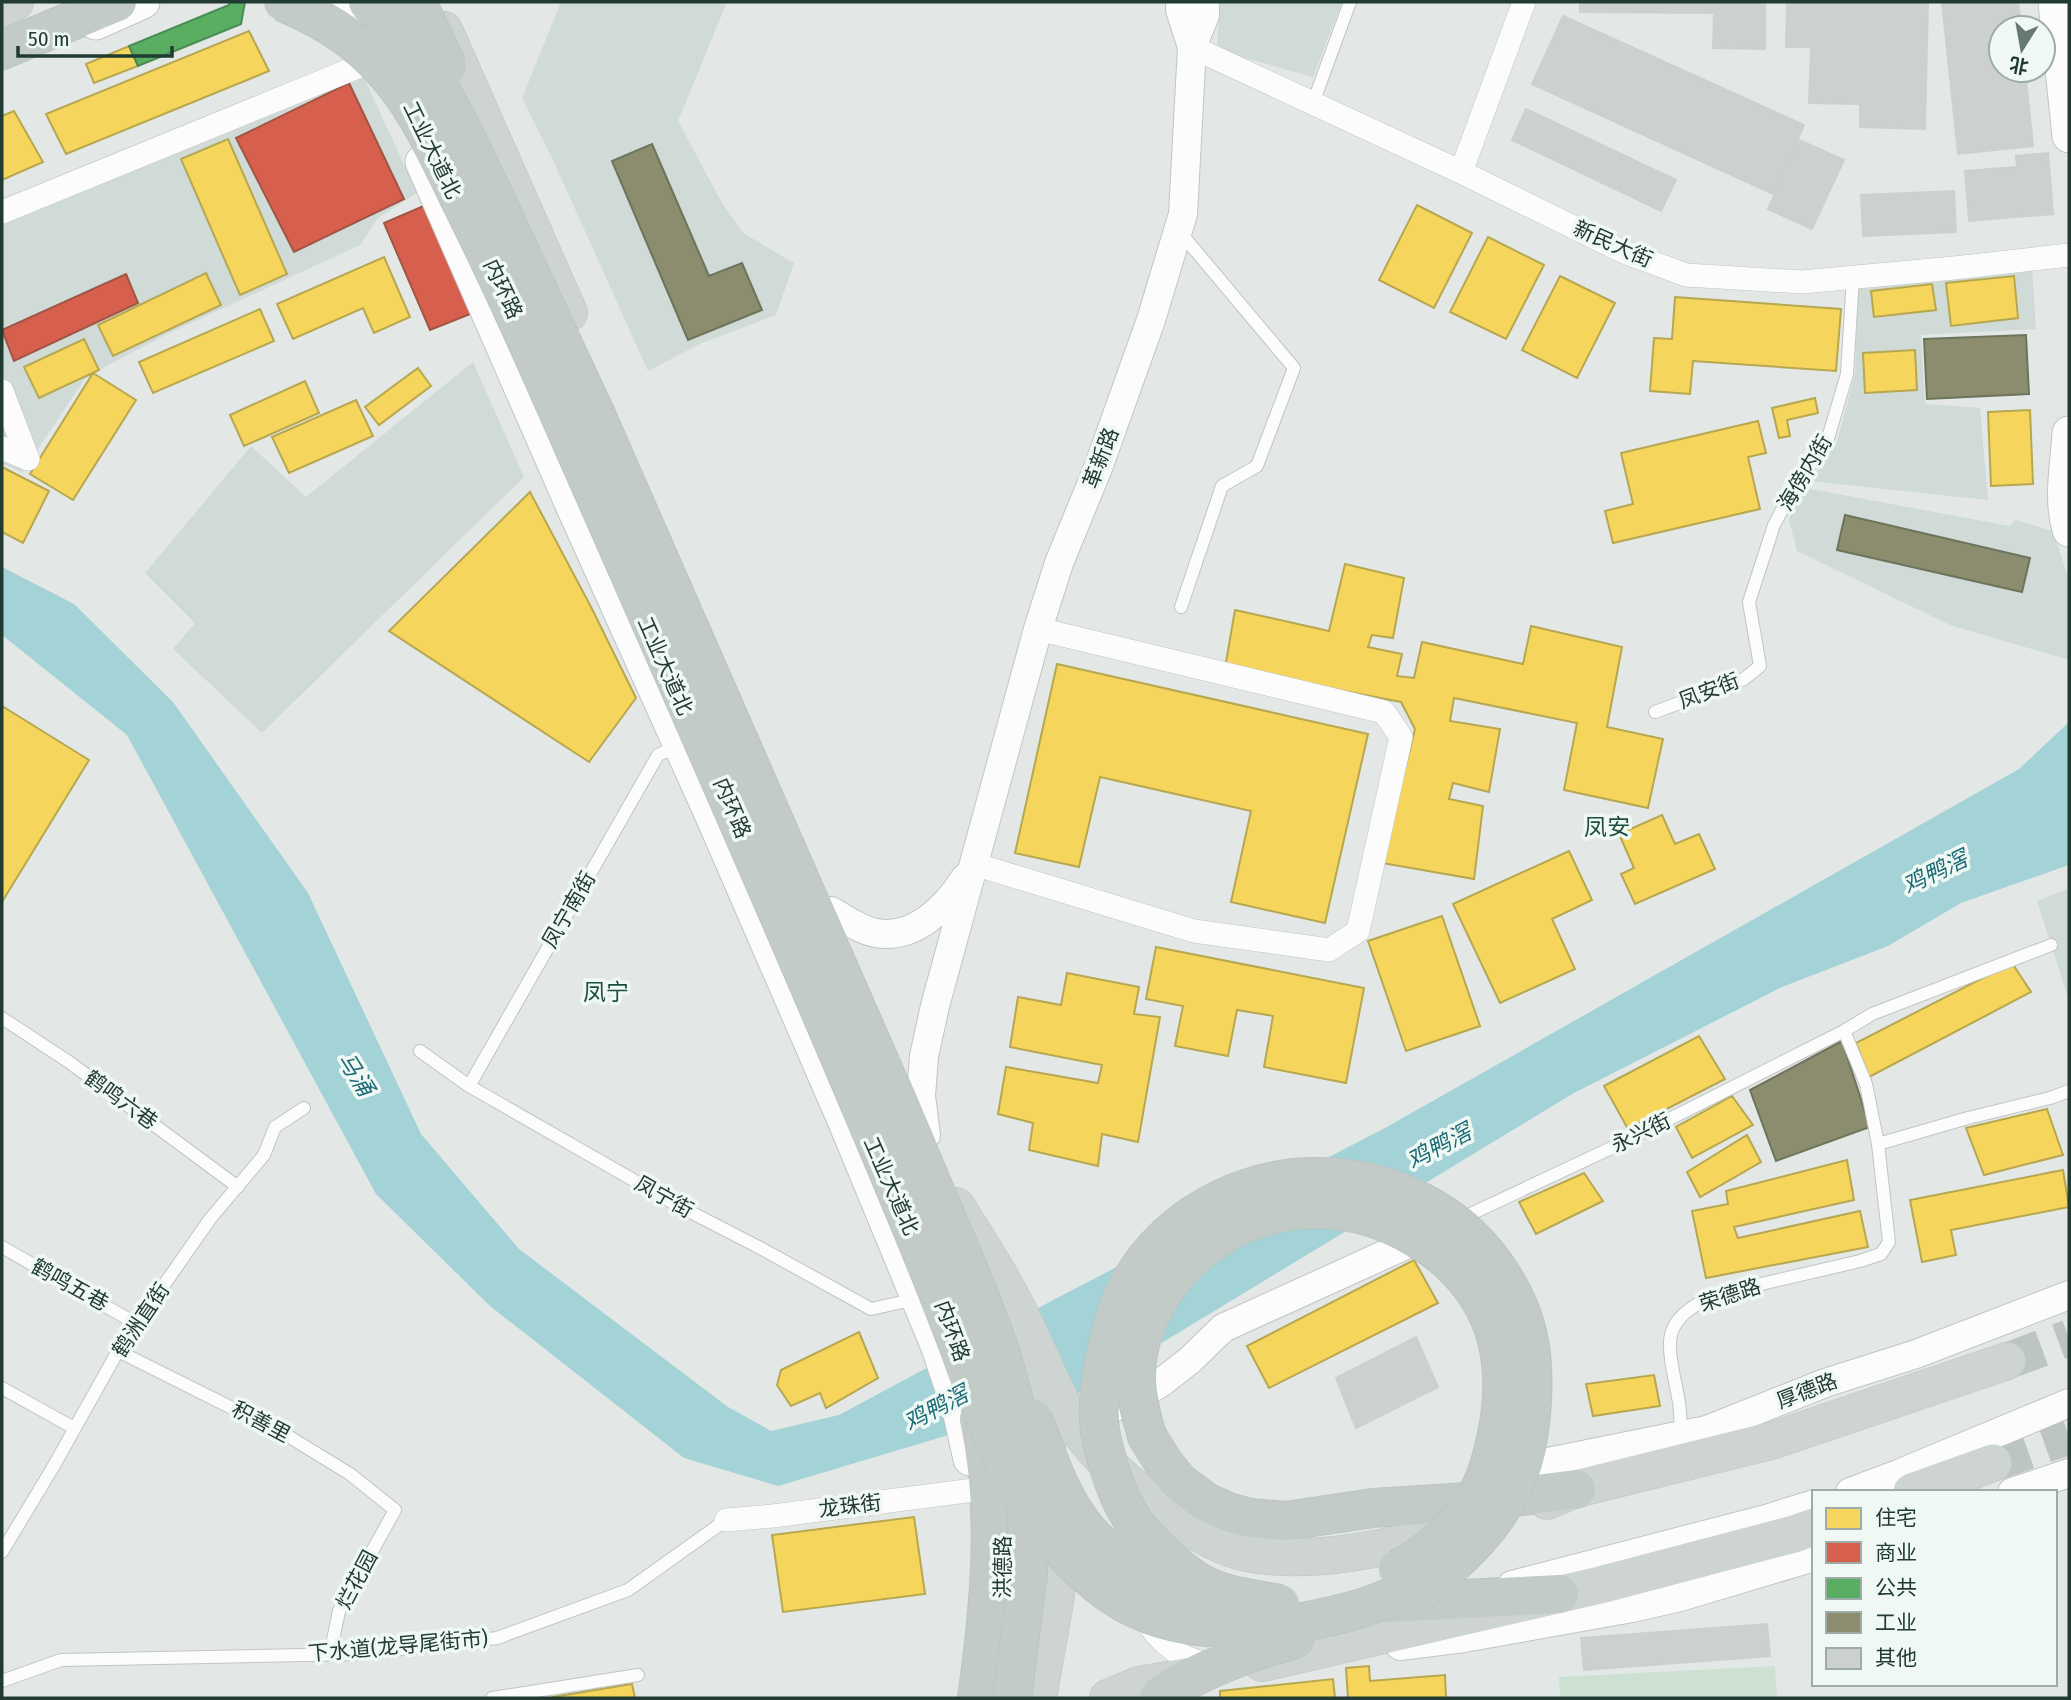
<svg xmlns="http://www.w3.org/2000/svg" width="2071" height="1700" viewBox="0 0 2071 1700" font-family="'Fira Sans Condensed','Noto Sans SC',sans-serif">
<rect width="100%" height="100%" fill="#e3e8e6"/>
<path fill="#d0dad6" d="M561,2H727L678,121L722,203L743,233L794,263L776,315L702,343L648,371L553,160L522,98Z
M1220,2H1342L1313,77L1217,50Z
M356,60L417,193L378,218L360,245L165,335L99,370L84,380L22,473L2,463V209Z
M2032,265L2036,329L1921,335L1925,404L1980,408L1988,500L1810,481L1837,442L1855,374L1858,281Z
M473,362L524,477L262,733L173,649L195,623L145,573L251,446L306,497Z
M1800,487L2009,526L2016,520L2053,531L2069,580V660L1950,625L1797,551L1789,520Z
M2069,888V1001L2037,901Z"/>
<path fill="#cce1d2" d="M1775,1666L1777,1698H1560L1559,1677Z"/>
<path fill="#a3d2d7" d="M2,567L74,604L173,702L308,893L421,1134L519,1249L728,1407L771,1431L839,1415L1057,1298L1385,1128L2019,769L2069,722V865L1961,903L1888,946L1782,987L1574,1093L1069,1399L778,1486L684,1458L490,1306L376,1194L127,735L2,635Z"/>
<path fill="#f6d55c" stroke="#b6a750" stroke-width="2" d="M249,31L269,71L66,154L46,114Z
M129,46L138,66L94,83L86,64Z
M14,111L43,162L2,180V116Z
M228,139L287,274L240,295L181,159Z
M1417,205L1472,233L1434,308L1379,280Z
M1488,237L1544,265L1506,339L1450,312Z
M384,257L410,317L374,333L363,308L293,339L277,304Z
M206,273L221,305L113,356L98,325Z
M1560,276L1615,303L1577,378L1522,350Z
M2014,276L2018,318L1951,326L1946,283Z
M1932,284L1936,310L1874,317L1871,291Z
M1675,297L1841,309L1836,371L1693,361L1690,394L1650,391L1654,338L1672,339Z
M260,309L274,341L153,393L139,362Z
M84,339L99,370L39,398L24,367Z
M1915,350L1917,390L1865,393L1863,353Z
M418,368L431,386L379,425L365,407Z
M93,373L136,400L73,500L30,474Z
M305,381L319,413L244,446L230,415Z
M1815,398L1818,413L1787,420L1790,436L1779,438L1772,408Z
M356,400L373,436L289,473L272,437Z
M2030,410L2033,484L1991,486L1988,412Z
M1758,421L1766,453L1748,457L1760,509L1613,543L1605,511L1633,504L1621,453Z
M2,467L49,491L23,543L2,532Z
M530,492L591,607L636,698L589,762L389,631Z
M1345,564L1404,578L1393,638L1372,635L1368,647L1402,654L1397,676L1414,678L1422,642L1523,664L1531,626L1622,647L1607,727L1663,739L1648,808L1564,790L1577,723L1454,698L1450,721L1500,729L1489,792L1453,783L1449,799L1483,806L1474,879L1382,863L1415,729L1401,702L1225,668L1235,610L1329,631Z
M1057,664L1368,734L1325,923L1231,902L1251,811L1100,777L1079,867L1015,853Z
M2,706L89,760L2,902Z
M1662,815L1675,844L1699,834L1715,869L1635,904L1621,874L1634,868L1619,834Z
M1569,851L1592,900L1552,919L1575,969L1500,1003L1453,904Z
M1442,916L1480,1026L1406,1051L1368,941Z
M1156,947L1364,988L1346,1083L1264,1067L1273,1016L1237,1010L1228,1056L1175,1046L1183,1006L1146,999Z
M2012,963L2031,992L1869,1077L1856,1043Z
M1067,973L1139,987L1134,1014L1160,1017L1138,1142L1102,1134L1098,1166L1029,1150L1033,1123L998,1114L1006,1067L1098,1083L1102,1065L1010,1047L1018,997L1061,1005Z
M1699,1036L1725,1079L1628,1129L1604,1086Z
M1732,1096L1753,1125L1692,1158L1676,1127Z
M2047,1109L2063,1155L1984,1175L1966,1128Z
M1747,1135L1761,1162L1700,1197L1687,1172Z
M1847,1160L1854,1200L1734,1227L1738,1238L1860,1211L1868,1247L1706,1278L1692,1211L1728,1204L1726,1191Z
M2063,1170L2069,1207L1951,1230L1956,1255L1922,1262L1910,1200Z
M1584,1173L1603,1201L1536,1234L1519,1202Z
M1414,1260L1438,1303L1269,1388L1247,1346Z
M859,1332L878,1378L826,1408L820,1393L791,1406L777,1385L781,1370Z
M1654,1375L1660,1406L1593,1416L1586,1384Z
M914,1517L925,1594L783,1612L772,1535Z
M1369,1666L1370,1681L1445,1675L1446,1698H1348L1346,1668Z
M1333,1679L1335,1698H1220V1691Z
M632,1684L635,1698H554L553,1697Z"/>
<path fill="#d6604d" stroke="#a05545" stroke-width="2" d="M349,83L404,199L294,252L236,138Z
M435,201L483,309L430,330L384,223Z
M126,274L138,303L14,361L2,330Z"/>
<path fill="#5aae61" stroke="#498c53" stroke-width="2" d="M230,2H245L241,24L138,66L129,46L229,5Z"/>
<path fill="#8c8c6e" stroke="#6c745c" stroke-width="2" d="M652,144L709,276L742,263L762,310L688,340L612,161Z
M2026,335L2029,394L1927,399L1924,339Z
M1845,515L2030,558L2022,592L1837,550Z
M1842,1041L1870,1127L1776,1161L1750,1090Z"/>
<path fill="#ccd1cf" stroke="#cbd1ce" stroke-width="2" d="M1580,2H1765V49L1713,48L1714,13L1580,12Z
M1787,2H1928L1925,129L1860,127V104L1809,103L1811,47H1786Z
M1942,2H2018L2021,28H2001V70H2025L2033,146L1958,154Z
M1563,16L1804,125L1773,194L1532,84Z
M1526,109L1676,180L1661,211L1512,140Z
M1799,140L1844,160L1812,229L1768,209Z
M2048,153L2053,214L1969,221L1965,171L2017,167L2016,156Z
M1954,191L1956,232L1863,236L1861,195Z
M1416,1337L1438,1387L1356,1428L1336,1378Z
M1767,1624L1770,1656L1584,1670L1581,1638Z"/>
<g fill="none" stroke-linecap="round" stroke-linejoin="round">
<path stroke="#bcc5c2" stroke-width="37" stroke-dasharray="37 18" stroke-linecap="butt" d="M2007,1361L2069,1338
M1993,1463L2069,1436"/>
<defs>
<path id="service" d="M1313,103L1350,2
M1179,231L1294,368L1257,466L1222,486L1181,607
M1655,712L1744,679L1760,666L1749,602L1774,525L1798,481L1826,445L1847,374L1853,277
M2,1018L69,1062L238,1187
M420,1051L469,1086L677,1205L764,1250L871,1309L916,1299
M469,1086L658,755L680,745
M1878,1144L1968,1118L2050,1098L2069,1091
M1458,1220L1624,1142L1844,1031L1872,1014L2051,945
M2,1247L137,1324
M118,1351L288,1436L350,1474L395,1510L339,1611L330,1654
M2,1388L74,1428
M1681,1435C1680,1422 1681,1409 1678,1397C1675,1378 1669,1361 1670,1342C1671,1315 1701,1300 1723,1293L1860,1261L1881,1254L1889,1242L1878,1144L1866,1084L1844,1031
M2,1552L52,1469L118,1351L210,1219L264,1155L275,1127L304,1108
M2,1681L61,1660L358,1654L497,1638L628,1590L726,1520
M492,1698L638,1675"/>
<path id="minor" d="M1192,47L1461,172L1624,252L1686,275L1802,282L1954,268L2069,255
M1461,172L1524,2
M2,212L367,63
M2,391L28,459L2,448
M974,864L1194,931L1329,950L1358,931L1401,737L1384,712L1038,629
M726,1520L773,1516L974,1490
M1142,1613C1158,1643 1181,1661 1215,1665"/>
<path id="tertiary" d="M1180,2V10L1192,47
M831,911C845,919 860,930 876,933C914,940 946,908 965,878
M926,1135L921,1096L924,1056L935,1006L1038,629L1059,563L1098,468L1151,320L1183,214L1192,47L1205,15V2
M1081,1413L1107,1411L1147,1391L1162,1382L1190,1360L1223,1328L1430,1234
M1525,1434L1531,1452L1538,1464L1707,1430L1825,1383L1916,1354L2069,1295
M1850,1492L1898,1474L2069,1403
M2012,1492L2069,1473
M1512,1585L1766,1519L1814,1504
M1400,1646L1464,1638L1632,1608L1680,1597L1814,1557"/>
<path id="secondary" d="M346,2L351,36
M2055,2L2069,136
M96,23L143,2
M422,162L572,505L712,816L844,1120L937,1345L959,1410L970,1459
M2069,433C2067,465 2060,499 2069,530"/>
<path id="primary" d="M2,8L15,2
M444,30L569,313
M956,1206C975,1236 995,1266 1011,1297C1030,1331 1044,1368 1062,1403C1084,1447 1134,1492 1176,1519C1197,1533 1222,1548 1247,1553C1311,1565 1375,1549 1437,1537L1452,1533
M1008,1323L1031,1385L1047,1448
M1912,1492L1993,1463
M1547,1501L1576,1489L1774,1440L2007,1361
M1262,1663L1600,1585L1794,1534L1814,1527
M1038,1698L1056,1596L1057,1523
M1108,1698L1139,1685L1198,1675"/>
<path id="trunk" d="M2,50L117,2
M1147,1436L1163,1462L1180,1483L1206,1502L1228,1512L1250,1518L1286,1521L1373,1508L1483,1501L1576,1489
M1387,1603L1559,1594
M977,1698C990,1605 999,1512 979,1419"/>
</defs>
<use href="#service" stroke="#c0c5c3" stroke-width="14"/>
<use href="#minor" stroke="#c0c5c3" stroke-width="24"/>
<use href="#tertiary" stroke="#c0c5c3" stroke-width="30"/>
<use href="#secondary" stroke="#bfc6c3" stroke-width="35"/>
<use href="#primary" stroke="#bcc5c2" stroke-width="38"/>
<use href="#trunk" stroke="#bcc5c2" stroke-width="40"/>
<use href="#service" stroke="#fbfcfb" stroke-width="12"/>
<use href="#minor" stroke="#fbfcfb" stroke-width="23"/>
<use href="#tertiary" stroke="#fbfcfb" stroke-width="28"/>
<use href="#secondary" stroke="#fbfcfb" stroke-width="33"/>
<use href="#primary" stroke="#cdd4d2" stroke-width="37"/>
<use href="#trunk" stroke="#c3cbc9" stroke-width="38"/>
<defs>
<path id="trunk-bridge" d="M283,2C333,23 369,48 402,93C427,129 445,169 464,208C511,302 552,398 595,495C704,743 814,992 918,1243C933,1280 948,1317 962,1355C991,1433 1013,1503 1074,1563C1089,1578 1107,1593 1125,1603C1196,1642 1285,1630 1359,1609C1386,1601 1413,1587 1439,1576
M368,2L399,30L426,65L455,116L485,177L596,415L897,1101L979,1295L1001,1354L1014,1401L1026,1475L1028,1573L1012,1698
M417,2L447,66
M1033,1419C1047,1453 1058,1492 1081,1522C1096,1543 1117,1558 1138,1572C1157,1584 1180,1596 1203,1599
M1147,1436C1142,1418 1136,1399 1136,1379C1135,1339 1154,1299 1181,1269C1244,1201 1339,1191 1417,1238C1449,1257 1476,1285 1490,1319C1505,1355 1505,1397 1497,1434C1493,1454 1488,1476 1477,1494C1459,1525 1431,1553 1398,1569
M1280,1604C1253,1599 1220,1596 1197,1581C1177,1569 1148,1541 1134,1522C1117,1498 1105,1459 1100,1430C1096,1406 1102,1369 1108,1345C1111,1335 1113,1324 1116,1315C1143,1233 1226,1179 1311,1177C1354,1176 1397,1187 1434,1209C1488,1241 1529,1303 1532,1366C1537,1472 1503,1528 1420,1591
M1159,1698C1195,1672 1253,1650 1296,1639"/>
</defs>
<use href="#trunk-bridge" stroke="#bcc5c2" stroke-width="40" stroke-linecap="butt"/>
<use href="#trunk-bridge" stroke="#c3cbc9" stroke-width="38"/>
</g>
<g text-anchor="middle" stroke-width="7" stroke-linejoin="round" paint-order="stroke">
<g font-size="21" fill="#213b33" stroke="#f0f8f4">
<text transform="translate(432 150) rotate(64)" y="7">工业大道北</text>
<text transform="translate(1613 244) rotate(24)" y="7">新民大街</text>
<text transform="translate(503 289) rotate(65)" y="7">内环路</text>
<text transform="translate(1101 458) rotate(-69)" y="7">革新路</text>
<text transform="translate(1805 473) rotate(-59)" y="7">海傍内街</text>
<text transform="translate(665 666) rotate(66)" y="7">工业大道北</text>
<text transform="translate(1709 691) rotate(-21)" y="7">凤安街</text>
<text transform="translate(732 808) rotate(67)" y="7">内环路</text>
<text transform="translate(569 910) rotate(-60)" y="7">凤宁南街</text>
<text transform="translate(121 1100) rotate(36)" y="7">鹤鸣六巷</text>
<text transform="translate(1641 1133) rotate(-26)" y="7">永兴街</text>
<text transform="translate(891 1186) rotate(66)" y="7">工业大道北</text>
<text transform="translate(664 1197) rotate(29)" y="7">凤宁街</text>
<text transform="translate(70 1285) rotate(29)" y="7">鹤鸣五巷</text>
<text transform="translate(1730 1295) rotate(-18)" y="7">荣德路</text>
<text transform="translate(141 1320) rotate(-56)" y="7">鹤洲直街</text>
<text transform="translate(952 1331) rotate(70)" y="7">内环路</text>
<text transform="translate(1807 1391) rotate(-21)" y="7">厚德路</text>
<text transform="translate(261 1422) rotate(28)" y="7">积善里</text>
<text transform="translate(850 1506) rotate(-7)" y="7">龙珠街</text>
<text transform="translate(1003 1567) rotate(-90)" y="7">洪德路</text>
<text transform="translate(357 1580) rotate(-62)" y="7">烂花园</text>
<text transform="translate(398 1646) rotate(-5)" y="7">下水道(龙导尾街市)</text>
</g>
<g font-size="23" fill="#1d4d40" stroke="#f0f8f4">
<text x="1607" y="835">凤安</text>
<text x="606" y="1000">凤宁</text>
</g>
<g font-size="23" font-style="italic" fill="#1b6b77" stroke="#f0f8f4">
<text transform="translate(1935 872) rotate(-26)" y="8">鸡鸭滘</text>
<text transform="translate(356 1074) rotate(58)" y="8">马涌</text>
<text transform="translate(1439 1146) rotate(-28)" y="8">鸡鸭滘</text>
<text transform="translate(936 1408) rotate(-28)" y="8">鸡鸭滘</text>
</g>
</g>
<rect width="2071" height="1700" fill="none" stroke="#213b33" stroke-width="7"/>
<rect x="1812" y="1490" width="245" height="196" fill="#f0f8f4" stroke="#9daca7" stroke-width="2"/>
<rect x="1826" y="1508" width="35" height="21" fill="#f6d55c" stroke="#9daca7" stroke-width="2"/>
<text x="1875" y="1525" font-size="21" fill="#213b33">住宅</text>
<rect x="1826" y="1542" width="35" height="21" fill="#d6604d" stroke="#9daca7" stroke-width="2"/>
<text x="1875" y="1560" font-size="21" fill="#213b33">商业</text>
<rect x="1826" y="1578" width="35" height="21" fill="#5aae61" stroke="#9daca7" stroke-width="2"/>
<text x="1875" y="1595" font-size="21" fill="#213b33">公共</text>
<rect x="1826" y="1612" width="35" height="21" fill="#8c8c6e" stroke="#9daca7" stroke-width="2"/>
<text x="1875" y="1630" font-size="21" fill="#213b33">工业</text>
<rect x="1826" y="1648" width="35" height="21" fill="#ccd1cf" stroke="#9daca7" stroke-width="2"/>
<text x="1875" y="1665" font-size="21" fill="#213b33">其他</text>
<g transform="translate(2022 49) rotate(191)"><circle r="33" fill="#f0f8f4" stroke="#9daca7" stroke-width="2"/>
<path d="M0-5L12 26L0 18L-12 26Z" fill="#657872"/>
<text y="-10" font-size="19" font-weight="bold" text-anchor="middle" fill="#213b33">北</text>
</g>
<path d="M18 46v10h154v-10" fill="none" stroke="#213b33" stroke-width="3.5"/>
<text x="28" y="46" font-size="21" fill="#213b33" stroke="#f0f8f4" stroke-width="5" paint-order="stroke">50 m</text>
</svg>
